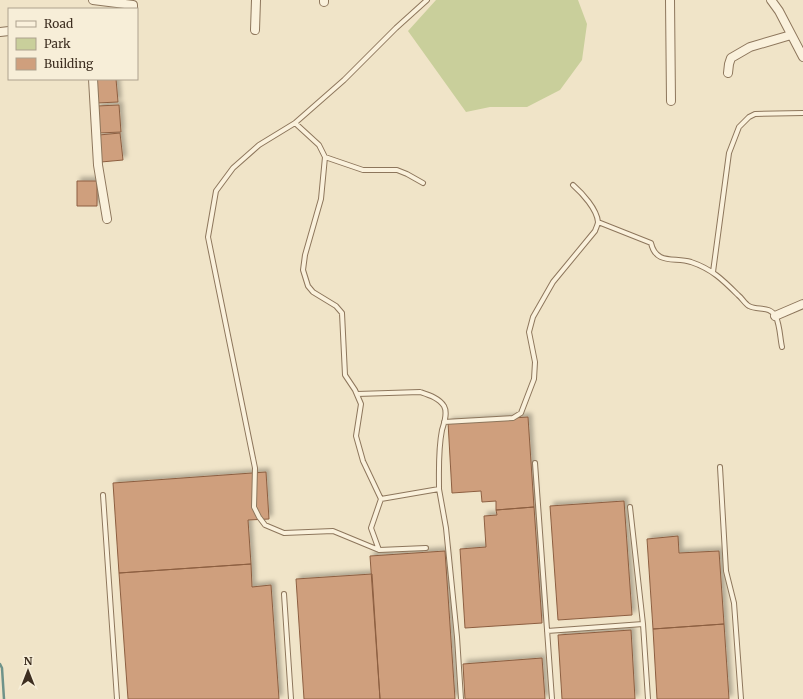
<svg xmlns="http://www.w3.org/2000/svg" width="803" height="699" viewBox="0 0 803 699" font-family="Merriweather,serif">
<defs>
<filter id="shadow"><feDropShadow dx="3.5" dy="-3.5" stdDeviation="2" flood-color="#0004"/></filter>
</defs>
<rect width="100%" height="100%" fill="#f0e4c8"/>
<path fill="#c9cf9b" d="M436,0H578L587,24L582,60L560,90L527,107H490L466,112L408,31Z"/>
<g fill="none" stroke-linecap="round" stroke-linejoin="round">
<path stroke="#6f938a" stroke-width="2.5" d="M0,664L2,668L4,699"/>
</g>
<path fill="#cf9f7d" stroke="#8d5f41" filter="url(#shadow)" d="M95,79H116L118,102L97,103Z
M119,105L121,132L99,133L97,106Z
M120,133L123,160L101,162L99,135Z
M77,181H97V206H77Z
M528,417L534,507L496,510V501L482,502L481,491L452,493L448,422Z
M266,472L269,519L248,520L251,564L119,573L113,483Z
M624,501L632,615L558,620L550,506Z
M534,507L542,623L465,628L460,549L486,547L484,516L497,515L496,510Z
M678,536L679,553L719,551L724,624L653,629L647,539Z
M445,551L455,699H380L370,556Z
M251,564L252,587L271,585L279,699H128L119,573Z
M372,574L380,699H304L296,579Z
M724,624L729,699H657L653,629Z
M631,630L635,699H562L558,635Z
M542,658L545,699H465L463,664Z"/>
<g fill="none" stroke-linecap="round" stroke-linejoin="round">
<defs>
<path id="service" d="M295,123L319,145L325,157L321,199L305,255L303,270L308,286L313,292L336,306L342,313L345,375L355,390L361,404L356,436L363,461L381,499L371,528L379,550
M325,157L363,170H397L407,174L423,183
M598,222L651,243C656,265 674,257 691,262C712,269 723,280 738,295C742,298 745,304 749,306C758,311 770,305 776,317C780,326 780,338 782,347
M713,272L729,153L739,127L749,117L755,114L803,113
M357,394L420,392C429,395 439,398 444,406C448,413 444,423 442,430C438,450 439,469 439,489
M444,422L513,418L521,413L534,379L535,362L529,332L533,317L553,282L595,231C596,228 598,224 598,222C597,209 582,193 573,185
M535,463L552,699
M720,467L726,571L734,603L741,699
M103,495L117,699
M381,499L439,489L446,528L457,637L461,699
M630,507L643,624
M426,548L379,550L333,531L284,533L265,525L259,517L254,507L255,468L208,237L216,191L233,168L259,145L295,123L344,80L396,28L427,0
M284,594L291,699
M547,631L643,624L648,699"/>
<path id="minor" d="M93,0L133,5V9
M670,0L671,101
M771,0L779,11L803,57
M324,2V0
M255,30L256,0
M0,32L9,31
M728,73L729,64L731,58L750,47L791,35
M93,79L98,165L107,219
M775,316L803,304"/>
</defs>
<use href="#service" stroke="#8d765c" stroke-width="6"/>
<use href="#minor" stroke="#8d765c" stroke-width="10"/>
<use href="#service" stroke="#faf1dc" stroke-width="4"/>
<use href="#minor" stroke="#faf1dc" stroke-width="8"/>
</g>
<rect x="8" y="8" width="130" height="72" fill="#f7eed8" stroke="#ada18e"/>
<rect x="16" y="21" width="20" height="6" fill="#faf1dc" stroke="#ada18e"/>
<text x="44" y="28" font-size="12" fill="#3d2e20">Road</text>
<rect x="16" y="38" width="20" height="12" fill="#c9cf9b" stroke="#ada18e"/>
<text x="44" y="48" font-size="12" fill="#3d2e20">Park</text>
<rect x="16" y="58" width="20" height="12" fill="#cf9f7d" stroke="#ada18e"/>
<text x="44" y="68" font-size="12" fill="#3d2e20">Building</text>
<g transform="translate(28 671)" stroke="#f7eed8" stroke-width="3" paint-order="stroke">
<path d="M0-3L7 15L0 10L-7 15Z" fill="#3d2e20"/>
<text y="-6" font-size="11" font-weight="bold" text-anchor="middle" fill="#3d2e20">N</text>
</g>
</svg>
